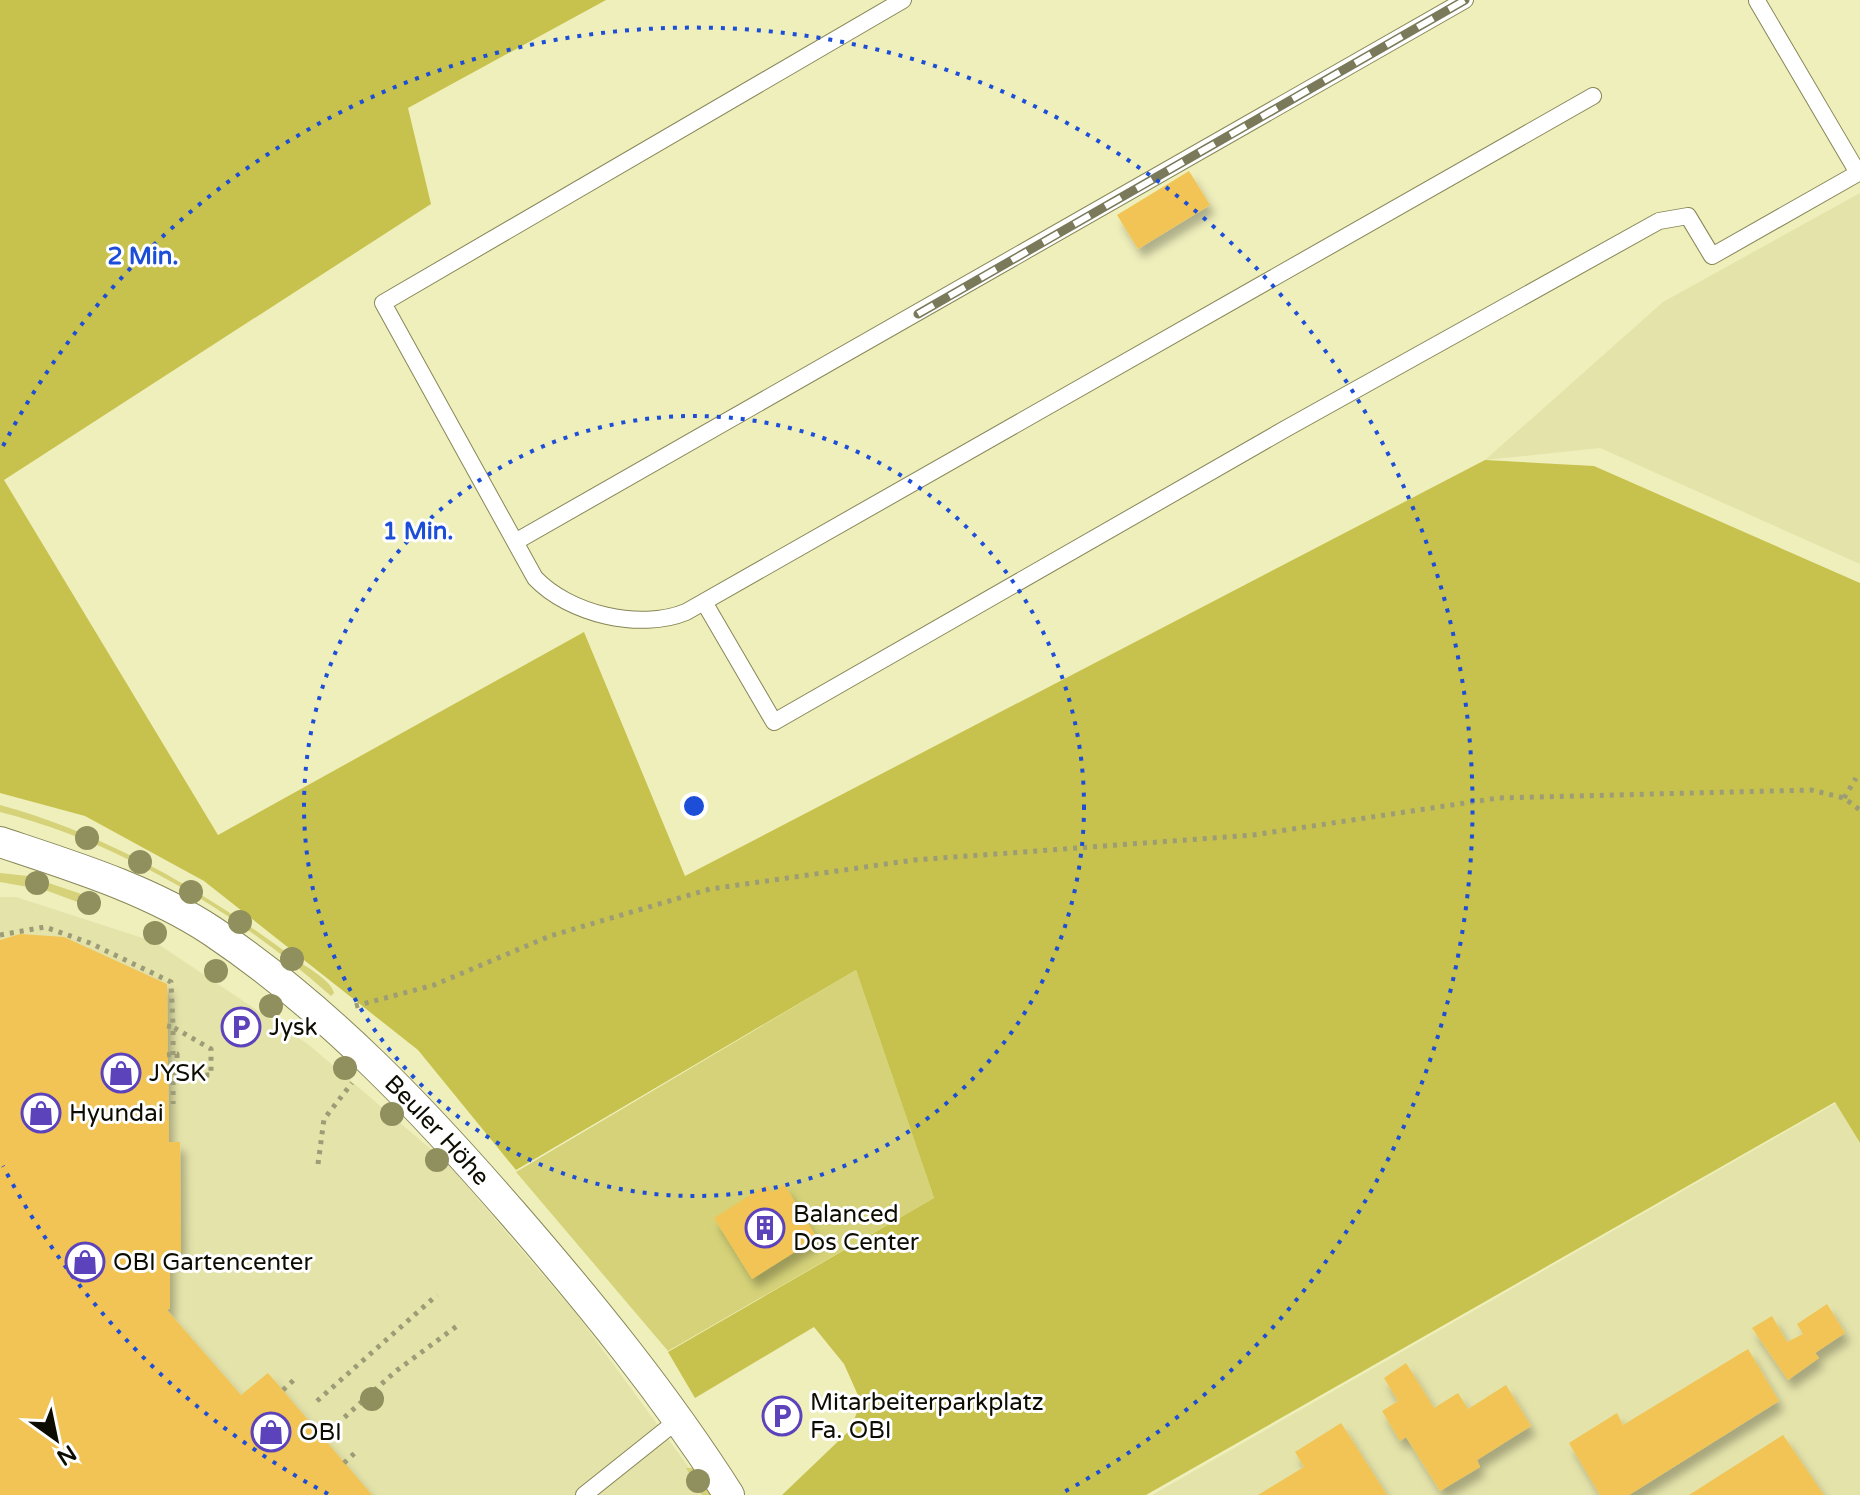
<svg xmlns="http://www.w3.org/2000/svg" width="1860" height="1495" viewBox="0 0 1860 1495" font-family="'Varela Round',sans-serif">
<defs>
<filter id="shadow"><feDropShadow dx="5" dy="9" stdDeviation="4" flood-color="#0004"/></filter>
</defs>
<rect width="100%" height="100%" fill="#efefbc"/>
<path fill="#e4e3aa" d="M1860,193V564L1600,448L1485,460L1663,302Z
M0,897H16L155,942L309,1045L447,1163L578,1316L709,1495H0Z
M1836,1103L1860,1144V1495H1152Z"/>
<path fill="#d5d279" d="M0,805C109,835 204,891 294,958C306,967 331,980 334,993L331,996C238,913 122,843 0,812Z
M0,873L28,876L96,899L91,907L45,890L0,882Z
M856,970L934,1198L668,1351L516,1172Z
M686,1468H693L712,1495H702Z"/>
<path fill="#c7c24d" d="M0,0H606L408,108L431,204L4,480L218,835L584,632L685,876L1485,460L1594,466L1860,583V1143L1835,1102L1146,1495H782L850,1430L861,1402L844,1364L814,1327L695,1398L668,1352L934,1198L856,970L516,1170L418,1050L204,881L85,816L0,793Z"/>
<path fill="#f1c454" filter="url(#shadow)" d="M1189,171L1210,205L1138,249L1117,215Z
M20,934L64,937L167,984L169,1142H180L181,1256H170V1308L167,1310L241,1395L268,1373L372,1495H0V940Z
M784,1184L817,1238L752,1279L714,1218L766,1185L773,1192Z
M1827,1304L1845,1333L1815,1353L1819,1358L1788,1380L1752,1328L1772,1316L1787,1342L1803,1334L1797,1324Z
M1748,1349L1779,1401L1629,1495H1600L1569,1443L1617,1413L1623,1425Z
M1406,1363L1434,1408L1458,1393L1468,1409L1506,1385L1531,1426L1477,1460L1480,1467L1440,1491L1406,1437L1400,1441L1382,1411L1398,1401L1384,1378Z
M1341,1423L1387,1495H1258L1304,1467L1295,1452Z
M1783,1435L1824,1495H1689Z"/>
<g fill="none" stroke-linecap="round" stroke-linejoin="round">
<defs>
<path id="lane" d="M903,0L383,303L535,578C569,614 640,631 686,612L1593,96
M1757,1L1858,173
M515,542L1465,0
M704,602L774,722L1287,428L1659,221L1688,216L1712,256L1860,172
M584,1495L678,1420"/>
<g id="street">
<path id="s1" d="M0,842C72,866 148,889 212,931C328,1009 424,1111 515,1216C592,1305 666,1396 729,1495"/>
</g>
</defs>
<use href="#lane" stroke="#878657" stroke-width="18"/>
<use href="#street" stroke="#878657" stroke-width="32"/>
<path stroke="#9c9c77" stroke-width="5" stroke-dasharray="4 6" stroke-linecap="butt" d="M1844,798L1856,778
M0,935L45,927L90,943L171,982L173,1027L211,1049V1075H178L177,1064
M355,1006L434,985L550,936L710,889L914,860L1253,835L1498,798L1811,790L1844,798L1860,810
M167,1026L173,1027V1104
M318,1164L324,1119L352,1083
M283,1390L296,1378
M317,1401L437,1295
M337,1424L396,1371L461,1323
M344,1463L358,1450"/>
<use href="#lane" stroke="#fff" stroke-width="16"/>
<use href="#street" stroke="#fff" stroke-width="30"/>
<defs>
<path id="rail" d="M918,314L1465,0"/>
</defs>
<use href="#rail" stroke="#7a7a5b" stroke-width="9"/>
<use href="#rail" stroke="#fff" stroke-width="6" stroke-dasharray="18" stroke-linecap="butt"/>
<path stroke="#9c9c77" stroke-width="5" stroke-dasharray="4 6" stroke-linecap="butt" d="M167,1055L177,1054V1064"/>
</g>
<g fill="#908f5e">
<circle cx="87" cy="838" r="12"/>
<circle cx="140" cy="862" r="12"/>
<circle cx="37" cy="883" r="12"/>
<circle cx="191" cy="892" r="12"/>
<circle cx="89" cy="903" r="12"/>
<circle cx="240" cy="922" r="12"/>
<circle cx="155" cy="933" r="12"/>
<circle cx="292" cy="959" r="12"/>
<circle cx="216" cy="971" r="12"/>
<circle cx="271" cy="1006" r="12"/>
<circle cx="345" cy="1068" r="12"/>
<circle cx="392" cy="1114" r="12"/>
<circle cx="437" cy="1160" r="12"/>
<circle cx="372" cy="1399" r="12"/>
<circle cx="698" cy="1481" r="12"/>
</g>
<g fill="none" stroke="#1d4ed8" stroke-width="4" stroke-dasharray="4 8">
<circle cx="694" cy="806" r="390"/>
<path d="M328 1494A779 779 0 0 1 3 1166M3 446A779 779 0 1 1 1060 1494"/>
</g>
<defs>
<symbol id="parking-ring" viewBox="-11 -11 22 22"><circle r="9.5" fill="#fff" stroke="#5c43bb" stroke-width="1.5"/><path d="M-3.5-5.5H1a3.5 3.5 0 0 1 0 7H-1V5.5H-3.5ZM-1-3.4V-.6H.8a1.4 1.4 0 0 0 0-2.8Z" fill="#5c43bb"/></symbol>
<symbol id="shop-ring" viewBox="-11 -11 22 22"><circle r="9.5" fill="#fff" stroke="#5c43bb" stroke-width="1.5"/><path d="M-5-2.5h2.3a2.7 3.5 0 0 1 5.4 0H5L5.5 6h-11ZM-1.5-2.5h3a1.5 2.3 0 0 0-3 0Z" fill="#5c43bb"/></symbol>
<symbol id="building-ring" viewBox="-11 -11 22 22"><circle r="9.5" fill="#fff" stroke="#5c43bb" stroke-width="1.5"/><path d="M-4-6H4V6H1V3H-1V6H-4ZM-2.5-4.3h1.7v1.8h-1.7ZM.8-4.3h1.7v1.8H.8ZM-2.5-1h1.7V.8h-1.7ZM.8-1h1.7V.8H.8Z" fill="#5c43bb"/></symbol>
</defs>
<g fill-rule="evenodd">
<use href="#parking-ring" x="219" y="1005" width="44" height="44"/>
<use href="#shop-ring" x="99" y="1051" width="44" height="44"/>
<use href="#shop-ring" x="19" y="1091" width="44" height="44"/>
<use href="#building-ring" x="743" y="1206" width="44" height="44"/>
<use href="#shop-ring" x="63" y="1240" width="44" height="44"/>
<use href="#parking-ring" x="760" y="1394" width="44" height="44"/>
<use href="#shop-ring" x="249" y="1410" width="44" height="44"/>
</g>
<g text-anchor="middle" stroke-width="6" stroke-linejoin="round" paint-order="stroke">
<g font-size="24" fill="#0d0c00" stroke="#fff" text-anchor="start">
<text x="269" y="1035">Jysk</text>
<text x="149" y="1081">JYSK</text>
<text x="69" y="1121">Hyundai</text>
<text x="793" y="1222">Balanced<tspan x="793" dy="28">Dos Center</tspan></text>
<text x="113" y="1270">OBI Gartencenter</text>
<text x="810" y="1410">Mitarbeiterparkplatz<tspan x="810" dy="28">Fa. OBI</tspan></text>
<text x="299" y="1440">OBI</text>
</g>
<g font-size="24" fill="#0d0c00" stroke="#fff">
<text dy="8" stroke="none"><textPath href="#s1" startOffset="532">Beuler Höhe</textPath></text>
</g>
</g>
<circle cx="694" cy="806" r="12" fill="#1d4ed8" stroke="#fff" stroke-width="4"/>
<g font-size="24" text-anchor="middle" font-weight="bold" fill="#1d4ed8" stroke="#fff" stroke-width="6" stroke-linejoin="round" paint-order="stroke">
<text x="143" y="264">2 Min.</text>
<text x="418" y="539">1 Min.</text>
</g>
<g transform="translate(56 1439) rotate(147)" stroke="#ffffff" stroke-width="6" paint-order="stroke">
<path d="M0-6L14 30L0 20L-14 30Z" fill="#0d0c00"/>
<text y="-12" font-size="22" font-weight="bold" text-anchor="middle" fill="#0d0c00">N</text>
</g>
</svg>
